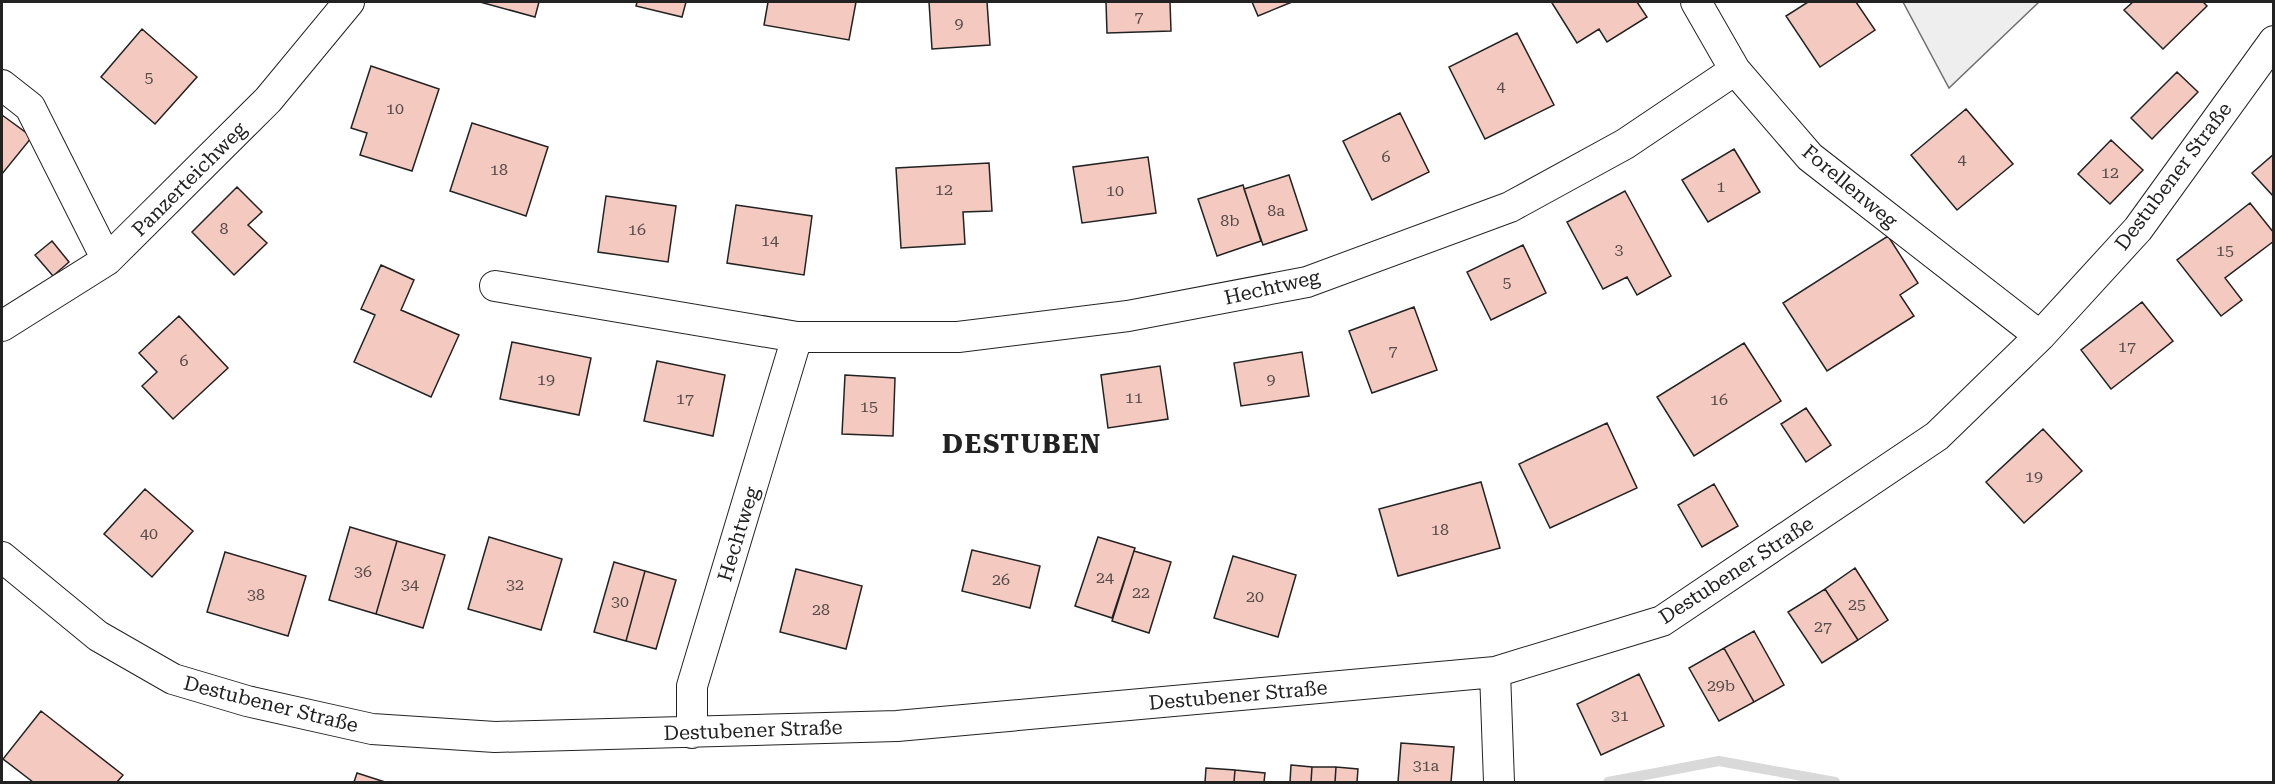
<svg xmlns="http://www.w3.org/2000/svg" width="2275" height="784" viewBox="0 0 2275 784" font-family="'Roboto Serif',serif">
<rect width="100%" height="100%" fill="#fff"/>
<path fill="#eee" stroke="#6f6f6f" stroke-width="1.5" d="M1903,2H2039L1949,88Z"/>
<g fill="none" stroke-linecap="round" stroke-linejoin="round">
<path stroke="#d9d9d9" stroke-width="10" d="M1608,782L1719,761L1835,782"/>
</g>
<path fill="#f3c9c0" stroke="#222" stroke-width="1.5" d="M480,2H539L535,17Z
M637,2H686L682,17L636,6Z
M768,2H856L849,40L764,25Z
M929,2H987L990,45L932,49Z
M1106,2H1170L1171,31L1107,33Z
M1252,2H1292L1258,16Z
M1554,2H1637L1647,17L1607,42L1599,29L1577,43L1552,3Z
M1808,2H1856L1875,30L1820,67L1786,16Z
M2133,2H2203L2207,6L2163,49L2124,10Z
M142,29L197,77L155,124L101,77Z
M1517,33L1554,105L1485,139L1449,67Z
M371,66L439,89L412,171L360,155L367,133L351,128Z
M2177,72L2198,92L2152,139L2131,118Z
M1966,109L2013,164L1957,210L1911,155Z
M1400,113L1429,172L1372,200L1343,141Z
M2,115L32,137L2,174Z
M472,123L548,147L526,216L450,191Z
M2111,140L2143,170L2110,204L2078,174Z
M1734,149L1760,192L1708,222L1682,180Z
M2274,154V197L2252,173Z
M1148,157L1156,213L1082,223L1073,167Z
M989,163L992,211L963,212L965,244L901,248L896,168Z
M1289,175L1307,230L1263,245L1244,189Z
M1243,185L1261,241L1217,256L1198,199Z
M237,187L262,212L248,225L267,243L234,275L192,232Z
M1625,191L1671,276L1637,295L1627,277L1603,289L1567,222Z
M606,196L676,206L668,262L598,252Z
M2250,203L2274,233V241L2225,278L2242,300L2221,316L2177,260Z
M736,205L812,216L804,275L727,263Z
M1888,236L1918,283L1900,295L1914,316L1827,371L1783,303Z
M52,241L69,262L53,276L35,255Z
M1523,245L1546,293L1491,320L1467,272Z
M381,265L414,280L401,310L459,335L431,397L354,362L375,315L361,309Z
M2142,302L2173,341L2111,389L2081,350Z
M1414,307L1437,370L1372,393L1349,331Z
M179,316L228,368L173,419L142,386L157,372L139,353Z
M512,342L591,358L579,415L500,399Z
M1744,343L1781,401L1694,456L1657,397Z
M1302,352L1309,396L1241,406L1234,363Z
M657,361L725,375L713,436L644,421Z
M1160,366L1168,419L1108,428L1101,375Z
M845,375L895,378L893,436L842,434Z
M1806,408L1831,445L1806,462L1781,424Z
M1607,423L1637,488L1550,528L1519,464Z
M2043,429L2082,471L2024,523L1986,482Z
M1481,482L1500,548L1398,576L1379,509Z
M1714,484L1738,526L1702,547L1678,505Z
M145,489L193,531L152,577L104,534Z
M350,527L397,541L376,614L329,600Z
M489,537L562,559L541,630L468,609Z
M1098,537L1135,548L1112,618L1075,606Z
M397,541L445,555L423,628L376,614Z
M972,550L1040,566L1030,608L962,591Z
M1134,551L1171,562L1149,633L1112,621Z
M225,552L306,576L288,636L207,612Z
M1233,556L1296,575L1278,637L1214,618Z
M614,562L645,571L626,641L594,632Z
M1855,568L1888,620L1858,640L1825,589Z
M796,569L862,586L846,649L780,632Z
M645,571L676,580L656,649L626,641Z
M1825,589L1858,640L1822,663L1788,612Z
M1754,631L1784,685L1754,702L1724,648Z
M1724,648L1754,702L1719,721L1689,668Z
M1639,674L1664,726L1601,755L1577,704Z
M41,711L123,775L117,782H33L3,759Z
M1401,743L1454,747L1451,782H1398Z
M1291,765L1312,767L1311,782H1290Z
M1312,767H1336L1335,782H1311Z
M1336,767L1358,769L1357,782H1335Z
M1206,768L1235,770L1234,782H1205Z
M1235,770L1265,773L1264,782H1234Z
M357,773L385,782H354Z"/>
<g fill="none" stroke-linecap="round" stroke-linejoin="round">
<defs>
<path id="minor" d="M1696,2L1735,70L1810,157L2040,336
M2,85L30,107L107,260
M495,286L797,337
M2,326L107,260L268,100L349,2
M2,557L98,636L173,679L247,701L372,729L495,737L897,726L1495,672L1662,621L1937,436L2040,336L2138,229L2274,41
M1495,672L1499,782
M692,733V686L797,337H958L1128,316L1307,282L1510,207L1625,144L1735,70"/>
</defs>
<use href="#minor" stroke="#222" stroke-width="32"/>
<use href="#minor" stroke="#fff" stroke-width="30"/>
</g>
<g text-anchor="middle" stroke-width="4.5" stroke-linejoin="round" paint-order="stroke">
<g font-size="16" fill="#564c4a">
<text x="1139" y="22">7</text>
<text x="959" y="29">9</text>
<text x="149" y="83">5</text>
<text x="1501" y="92">4</text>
<text x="395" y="114">10</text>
<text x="1386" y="162">6</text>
<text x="1962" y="165">4</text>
<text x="499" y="175">18</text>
<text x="2110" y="178">12</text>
<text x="1721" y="192">1</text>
<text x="944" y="195">12</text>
<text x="1115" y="196">10</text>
<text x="1276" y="216">8a</text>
<text x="1230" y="226">8b</text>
<text x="224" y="234">8</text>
<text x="637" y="235">16</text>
<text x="770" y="246">14</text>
<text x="1619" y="255">3</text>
<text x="2225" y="256">15</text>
<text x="1507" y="288">5</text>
<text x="2127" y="352">17</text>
<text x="1393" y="356">7</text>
<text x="184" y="366">6</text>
<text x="546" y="385">19</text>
<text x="1271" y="385">9</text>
<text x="1134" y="403">11</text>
<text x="685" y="404">17</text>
<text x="1719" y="405">16</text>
<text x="869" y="412">15</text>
<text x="2034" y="482">19</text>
<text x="1440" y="535">18</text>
<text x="149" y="539">40</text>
<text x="363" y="577">36</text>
<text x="1105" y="583">24</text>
<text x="1001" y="585">26</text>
<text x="410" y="590">34</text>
<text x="515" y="590">32</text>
<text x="1141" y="598">22</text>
<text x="256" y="600">38</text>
<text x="1255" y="602">20</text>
<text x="620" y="607">30</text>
<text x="1857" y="610">25</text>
<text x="821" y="615">28</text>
<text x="1823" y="632">27</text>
<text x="1721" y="691">29b</text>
<text x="1620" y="721">31</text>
<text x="1426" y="771">31a</text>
</g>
<g font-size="20" fill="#222" stroke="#fff">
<text transform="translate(2173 176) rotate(-53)" y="7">Destubener Straße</text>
<text transform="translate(189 179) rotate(-45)" y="7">Panzerteichweg</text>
<text transform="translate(1850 186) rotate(40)" y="7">Forellenweg</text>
<text transform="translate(1272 287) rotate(-13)" y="7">Hechtweg</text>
<text transform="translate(738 534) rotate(-73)" y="7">Hechtweg</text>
<text transform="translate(1736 570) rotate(-33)" y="7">Destubener Straße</text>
<text transform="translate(1238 695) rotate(-5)" y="7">Destubener Straße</text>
<text transform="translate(271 704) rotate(14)" y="7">Destubener Straße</text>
<text transform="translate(753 730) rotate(-2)" y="7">Destubener Straße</text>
</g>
<g font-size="26" font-weight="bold" letter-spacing="1.5" fill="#222" stroke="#fff">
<text x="1022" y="453">DESTUBEN</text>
</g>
</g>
<rect width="2275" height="784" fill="none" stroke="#222222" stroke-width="6"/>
</svg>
